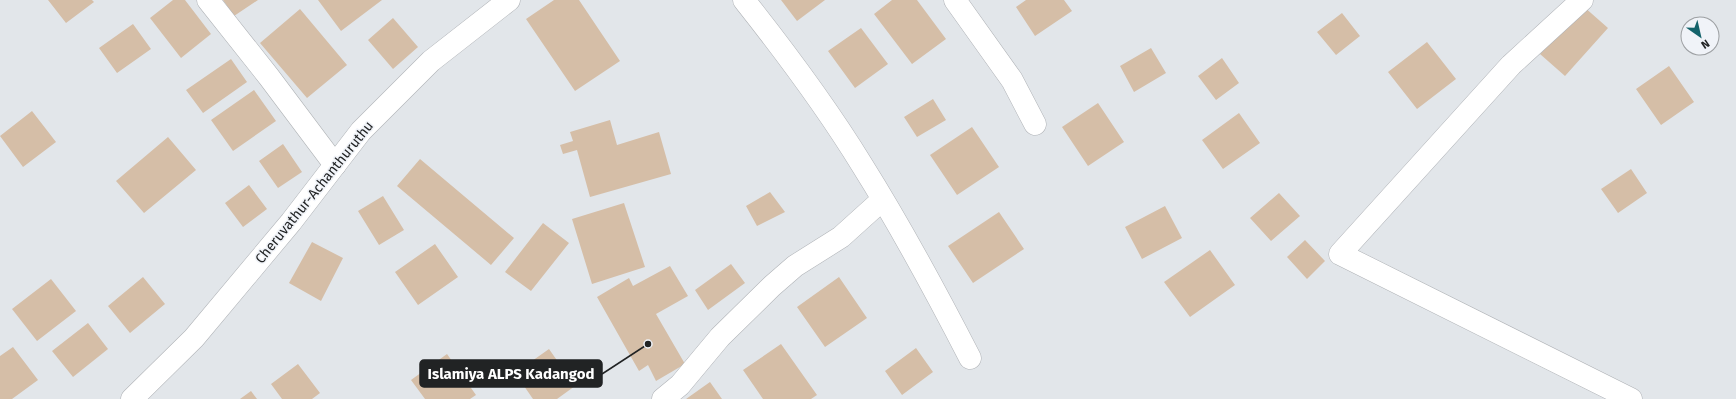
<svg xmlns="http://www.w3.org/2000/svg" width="1736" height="399" viewBox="0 0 1736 399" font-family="'Fira Sans',sans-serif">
<rect width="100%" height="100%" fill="#e2e6ea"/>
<path fill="#d5bea7" d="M48,0H92L94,2L66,23Z
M173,0H185L211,34L181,58L150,18Z
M223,0H258L234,16Z
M318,0H382L341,31Z
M554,0H579L620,61L575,91L526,19Z
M781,0H825L797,21Z
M892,0H917L946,39L912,64L874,14Z
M1026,0H1064L1072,11L1035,36L1016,7Z
M1583,6L1608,28L1565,76L1540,54Z
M300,9L347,65L307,98L260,43Z
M1342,13L1360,36L1336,55L1317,32Z
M393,18L418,47L393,69L368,40Z
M133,24L151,49L117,73L99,48Z
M861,28L888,64L855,88L828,51Z
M1427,42L1456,79L1417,109L1388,72Z
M1151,48L1166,73L1134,92L1120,66Z
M1222,58L1239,83L1216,100L1198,76Z
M231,59L247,82L203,113L186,90Z
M1669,66L1694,102L1661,125L1636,89Z
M254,90L276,121L233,151L211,120Z
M933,99L946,120L917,137L904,117Z
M1098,103L1124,142L1088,166L1062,127Z
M32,111L56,142L23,167L0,136Z
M1239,113L1260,143L1223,169L1202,140Z
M610,120L617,145L659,132L671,174L590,197L577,150L563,154L560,145L573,141L570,132Z
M972,127L999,167L957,195L930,155Z
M168,137L196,170L144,213L116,181Z
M283,144L302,172L278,188L259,161Z
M420,159L514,238L491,265L397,186Z
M1631,169L1647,193L1618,213L1601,189Z
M249,185L267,209L243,227L225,203Z
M770,192L785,212L757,226L746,206Z
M1279,193L1300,216L1271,241L1250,218Z
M383,196L404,230L379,245L358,211Z
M624,203L645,267L592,284L572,219Z
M1165,206L1182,238L1142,259L1125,227Z
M999,212L1024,249L973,283L948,246Z
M543,223L569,243L531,291L505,272Z
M1305,240L1325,261L1307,279L1287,257Z
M312,242L343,258L321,301L289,283Z
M435,244L458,277L418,305L395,272Z
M1210,250L1235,285L1190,317L1164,282Z
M731,264L745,283L708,310L695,290Z
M670,266L688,296L656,314L685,364L656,381L648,365L639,371L597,297L629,278L633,286Z
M143,277L165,304L130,333L108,306Z
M839,277L867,318L825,347L797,307Z
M51,279L76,311L37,341L12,309Z
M88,323L108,349L73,377L52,351Z
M781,344L817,395L811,399H763L743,370Z
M13,347L38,380L12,399H0V356Z
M916,348L933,372L902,395L885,371Z
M549,349L575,386L557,399H533L515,373Z
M447,354L476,395L470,399H425L411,380Z
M298,364L320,393L312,399H282L271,384Z
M710,382L722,399H686Z
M251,391L257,399H240Z"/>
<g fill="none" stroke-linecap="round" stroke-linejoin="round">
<defs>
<path id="street" d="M208,0L269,77L335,165
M744,0C786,53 827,108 862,165C901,227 936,292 970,358
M955,0L1012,80L1035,124
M1582,0L1511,65L1340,254L1631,399
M663,399L680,385L720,337L772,286L795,266L841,237L882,200"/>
<path id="secondary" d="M132,399L194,338L291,222L361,131L431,61L509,0"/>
</defs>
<use href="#street" stroke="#b0b3b7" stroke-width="23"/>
<use href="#secondary" stroke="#b0b3b7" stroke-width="23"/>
<use href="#street" stroke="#fff" stroke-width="22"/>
<use href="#secondary" stroke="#fff" stroke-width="22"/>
</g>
<g text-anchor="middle" stroke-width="3" stroke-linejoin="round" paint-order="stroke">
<g font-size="14" fill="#212324" stroke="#f0f3f8">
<text transform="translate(314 192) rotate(-51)" y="5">Cheruvathur-Achanthuruthu</text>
</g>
</g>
<path fill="none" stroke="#212324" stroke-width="1.5" d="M648 344L602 374"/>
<circle fill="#212324" stroke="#f0f3f8" stroke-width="1.5" cx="648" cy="344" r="4"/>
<rect fill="#212324" stroke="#212324" stroke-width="1.5" x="420" y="360" width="182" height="27" rx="4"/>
<g font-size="15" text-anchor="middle" font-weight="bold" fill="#fff">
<text x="511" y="379">Islamiya ALPS Kadangod</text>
</g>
<g transform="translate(1700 36) rotate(146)"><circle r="19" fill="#f0f3f8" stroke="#9da0a3"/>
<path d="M0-3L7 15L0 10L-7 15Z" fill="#14636b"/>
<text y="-6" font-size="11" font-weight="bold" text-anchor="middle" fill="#212324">N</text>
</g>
</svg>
